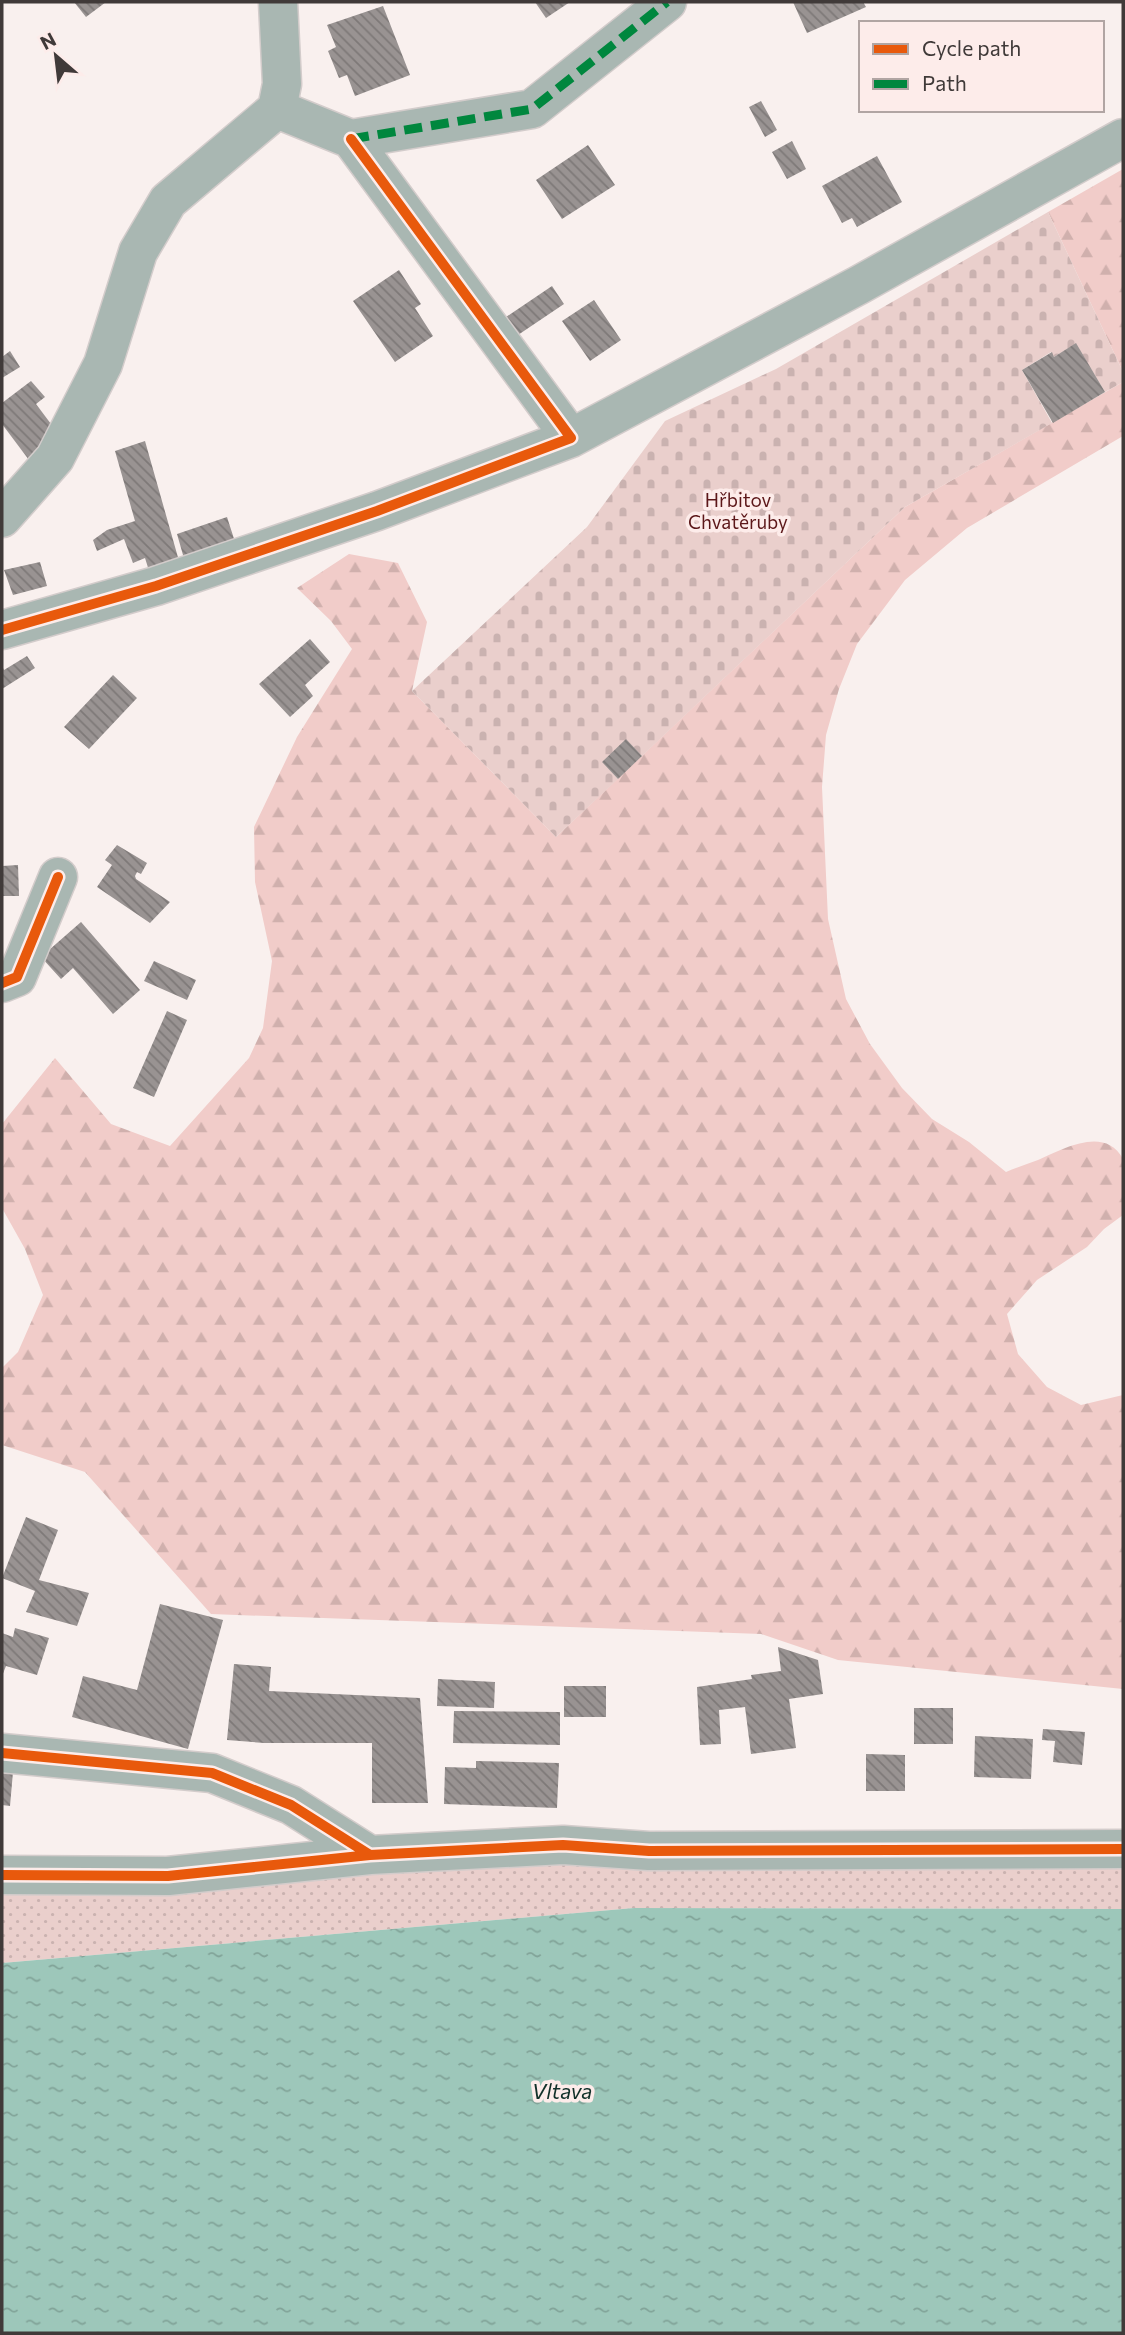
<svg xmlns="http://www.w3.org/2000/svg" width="1125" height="2335" viewBox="0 0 1125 2335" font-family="Commissioner,sans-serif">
<defs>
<pattern id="grass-dots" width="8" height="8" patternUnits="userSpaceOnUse" patternTransform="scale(1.75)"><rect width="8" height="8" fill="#eacfcc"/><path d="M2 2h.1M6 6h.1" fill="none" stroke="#cab2b0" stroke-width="1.8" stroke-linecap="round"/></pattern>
<pattern id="forest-firs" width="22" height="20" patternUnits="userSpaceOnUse" patternTransform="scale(1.75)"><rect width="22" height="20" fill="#f1ccc9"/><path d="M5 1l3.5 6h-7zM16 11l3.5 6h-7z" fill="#d0b0ad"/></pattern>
<pattern id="cemetery-stones" width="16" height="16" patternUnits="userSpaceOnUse" patternTransform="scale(1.75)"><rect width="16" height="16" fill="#eacfcc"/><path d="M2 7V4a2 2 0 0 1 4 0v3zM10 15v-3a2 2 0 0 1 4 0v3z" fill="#cab2b0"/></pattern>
<pattern id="water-ripples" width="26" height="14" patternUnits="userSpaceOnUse" patternTransform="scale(1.75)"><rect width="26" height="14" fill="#9dc7ba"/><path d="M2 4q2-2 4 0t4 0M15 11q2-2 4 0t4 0" fill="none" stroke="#81a398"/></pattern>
<pattern id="building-back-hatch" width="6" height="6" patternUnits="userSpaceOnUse" patternTransform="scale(1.75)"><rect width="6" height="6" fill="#999392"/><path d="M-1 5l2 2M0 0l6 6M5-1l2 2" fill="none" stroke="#7e7978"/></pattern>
</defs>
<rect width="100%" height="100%" fill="#f9f0ee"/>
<path fill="url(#grass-dots)" d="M1123,1849V1909L634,1908L2,1963V1875L370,1855Z"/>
<path fill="url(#forest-firs)" d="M1123,169V372L1048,212Z
M1123,382V436L967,528L905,580L857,644L839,689L826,735L822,787L828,919L846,999L870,1044L902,1088L932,1119L969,1142L1006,1172C1016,1168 1027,1164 1038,1160C1063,1149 1105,1125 1123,1159V1215L1104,1229L1087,1247L1037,1280L1007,1314L1018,1354L1047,1387L1081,1405L1123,1395V1689L838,1660L761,1634L211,1614L85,1472L2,1445V1368L18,1352L43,1295L25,1249L2,1208V1124L55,1058L111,1124L170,1146L249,1058L263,1028L272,961L255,882L254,827L297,737L352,649L331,621L297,588L349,554L398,563L427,622L412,691L556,837L905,507Z"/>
<path fill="url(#cemetery-stones)" d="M1048,212L1123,372V382L1105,392L1076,344L1054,357L1051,352L1022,370L1052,423L905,507L642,756L626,740L603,762L618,779L556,837L412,691L587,527L665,421L776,369Z"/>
<path fill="url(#water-ripples)" d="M634,1908L1123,1909V2333H2V1963Z"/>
<path fill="url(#building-back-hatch)" d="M74,2H106L86,17Z
M535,2H570L546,18Z
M793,2H863L866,7L807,33Z
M383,6L410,75L355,96L347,75L339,78L328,51L336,47L327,25Z
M761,101L777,130L765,137L749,107Z
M792,141L806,169L787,179L772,152Z
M588,145L615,185L562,219L536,180Z
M877,156L902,202L857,227L852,218L842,223L822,186Z
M399,270L421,304L415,308L433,336L395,362L353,301Z
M552,286L564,304L515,337L503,319Z
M594,300L621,340L590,361L562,321Z
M1076,343L1105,392L1053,423L1022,370L1052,352L1054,357Z
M10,351L20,367L2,378V357Z
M31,381L45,397L36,404L60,436L29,460L2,424V403Z
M145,441L181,568L151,577L145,558L133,563L124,539L97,551L93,540L107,530L135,521L115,451Z
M227,517L236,545L185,562L177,534Z
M40,562L47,586L13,595L4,570Z
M310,639L330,662L305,685L313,696L290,717L259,684Z
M27,656L35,668L2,689V666L4,670Z
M113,675L137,698L89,749L64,727Z
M626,739L642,756L618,779L602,762Z
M117,845L147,863L141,874L137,872L135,876L136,879L170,902L150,923L97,887L112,865L105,860Z
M18,865L19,896H2V866Z
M81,922L140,990L113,1014L73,968L61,979L41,957Z
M154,961L196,980L187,1000L144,981Z
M167,1011L187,1020L154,1097L133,1088Z
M26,1517L58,1530L39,1580L89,1593L77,1626L26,1612L35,1591L2,1578Z
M160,1604L223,1620L188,1749L72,1717L83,1676L137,1690Z
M15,1628L49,1638L37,1675L6,1666L2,1676V1633L13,1637Z
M778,1647L818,1660L823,1694L789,1699L796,1748L751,1754L745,1707L719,1710L721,1744L700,1745L697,1687L752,1679L751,1675L781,1671Z
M234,1664L271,1667L269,1691L420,1698L428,1803H372V1743H264L227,1740Z
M438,1679L495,1682L494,1708L437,1706Z
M564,1686H606V1717H564Z
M914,1708H953V1744H914Z
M454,1711L560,1712V1745L453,1743Z
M1043,1729L1085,1732L1082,1765L1053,1762L1055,1741L1042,1740Z
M975,1736L1033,1739L1031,1779L974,1777Z
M866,1754L905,1755V1791H866Z
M476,1761L559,1763L557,1808L444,1804L445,1767L476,1768Z
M2,1771L13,1772L10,1806L2,1805Z"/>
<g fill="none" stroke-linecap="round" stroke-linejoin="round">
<defs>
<path id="minor" d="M277,109L351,139L532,109L667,2
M351,139L571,438
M2,518L55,458L103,364L138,252L168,201L277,109L282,84L278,2
M2,630L156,586L377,511L571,438L859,285L1123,138
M2,983L17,977L58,877
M2,1753L212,1773L291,1805L370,1855
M2,1875L168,1876L370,1855L563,1845L649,1851L1123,1849"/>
</defs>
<use href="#minor" stroke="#d3cccb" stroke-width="41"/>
<use href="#minor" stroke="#a9b7b2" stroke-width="38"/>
<path stroke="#00873e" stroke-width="9" stroke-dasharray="18 9" stroke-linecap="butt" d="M351,139L532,109L667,2"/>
<defs>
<path id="cycleway" d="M2,630L156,586L377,511L571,438L351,139
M2,983L17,977L58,877
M2,1753L212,1773L291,1805L370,1855
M2,1875L168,1876L370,1855L563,1845L649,1851L1123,1849"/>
</defs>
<use href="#cycleway" stroke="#fdecea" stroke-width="15"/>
<use href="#cycleway" stroke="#e8590c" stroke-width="10"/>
</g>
<g text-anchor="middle" stroke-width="7" stroke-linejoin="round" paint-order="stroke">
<g font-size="19" fill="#5c1719" stroke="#fdecea">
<text x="738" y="507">Hřbitov<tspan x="738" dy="22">Chvatěruby</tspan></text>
</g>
<g font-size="21" font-style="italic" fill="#113029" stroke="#fdecea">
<text x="562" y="2099">Vltava</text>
</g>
</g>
<rect width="1125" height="2335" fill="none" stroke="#403a39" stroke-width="7"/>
<rect x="859" y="21" width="245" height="91" fill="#fdecea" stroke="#b1a5a3" stroke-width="2"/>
<rect x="873" y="44" width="35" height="10" fill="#e8590c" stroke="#b1a5a3" stroke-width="2"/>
<text x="922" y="56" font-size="21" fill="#403a39">Cycle path</text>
<rect x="873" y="79" width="35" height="10" fill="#00873e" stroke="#b1a5a3" stroke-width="2"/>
<text x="922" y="91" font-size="21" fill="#403a39">Path</text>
<g transform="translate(56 56) rotate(332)" stroke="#fdecea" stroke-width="5" paint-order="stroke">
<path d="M0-5L12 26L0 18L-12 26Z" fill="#403a39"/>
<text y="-10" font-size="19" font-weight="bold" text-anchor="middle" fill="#403a39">N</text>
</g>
</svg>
